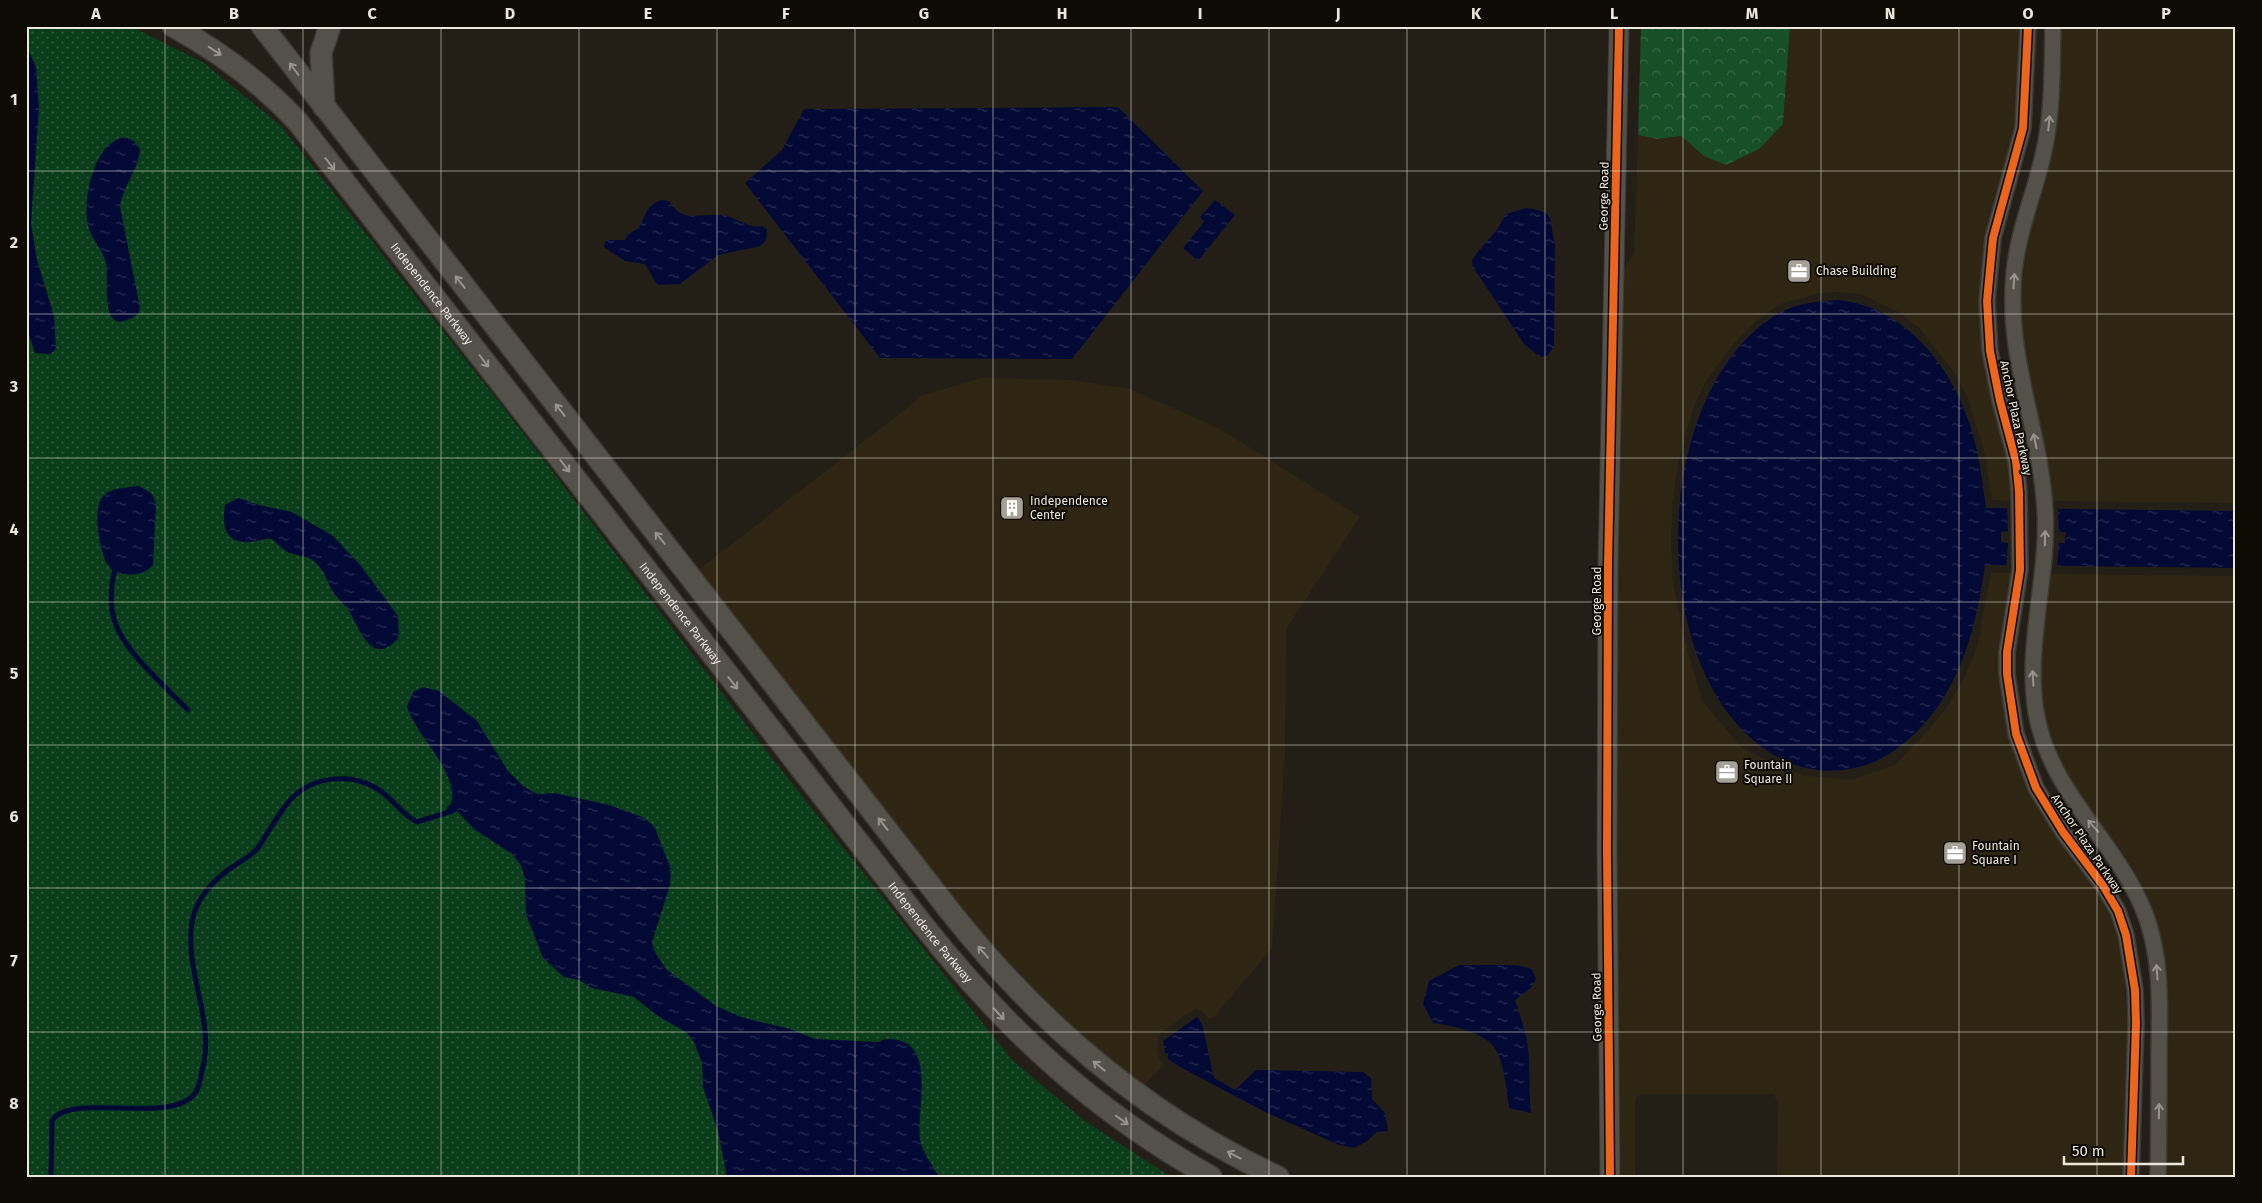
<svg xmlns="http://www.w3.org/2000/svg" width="2262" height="1203" viewBox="0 0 2262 1203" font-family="'Fira Sans',sans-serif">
<defs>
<pattern id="grass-dots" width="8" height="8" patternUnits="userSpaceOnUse" patternTransform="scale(1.25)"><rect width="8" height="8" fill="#0a3d1a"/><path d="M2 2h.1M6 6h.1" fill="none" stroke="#2e593b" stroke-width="1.8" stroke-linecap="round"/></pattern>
<pattern id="forest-crowns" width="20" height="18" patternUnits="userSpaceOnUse" patternTransform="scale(1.25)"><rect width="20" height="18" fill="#174f27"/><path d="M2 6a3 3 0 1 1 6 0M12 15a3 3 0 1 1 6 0" fill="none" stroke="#396846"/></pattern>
<pattern id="water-ripples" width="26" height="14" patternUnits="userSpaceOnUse" patternTransform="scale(1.25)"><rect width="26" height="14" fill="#030935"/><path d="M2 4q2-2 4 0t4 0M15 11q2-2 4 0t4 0" fill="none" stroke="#282d52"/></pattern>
</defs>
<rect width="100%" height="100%" fill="#231f17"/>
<path fill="#2e2612" d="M1790,26H2020L2017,107L2011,145L1986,235L1979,301L1982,353L1992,403L2008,463L2012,501L1992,500L1984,450L1967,396L1954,372L1920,329L1899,312L1861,294L1839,292L1820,293L1780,304L1754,323L1734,343L1705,383L1694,406L1678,464L1672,505L1671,548L1673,581L1683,634L1702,701L1742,748L1784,769L1805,776L1851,780L1895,765L1932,726L1949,704L1965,676L1978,643L1991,573H2011L1999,651V674L2008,737L2029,792L2057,838L2095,889L2110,916L2118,938L2123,964L2127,1023L2122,1177H1777L1778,1102L1773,1094H1642L1636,1097L1635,1102V1177H1618L1615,850L1616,565L1622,272L1634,253L1638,135L1657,139L1681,136L1704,156L1783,124Z
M2061,26H2236V503L2053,501L2047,456L2024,356L2021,301L2027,239L2050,164L2056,134Z
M981,378L1071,380L1130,389L1222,430L1360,517L1286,629L1285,756L1272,948L1214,1017L1208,1019L1201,1010L1195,1009L1159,1034L1157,1046L1159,1058L1164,1065L1142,1087L1080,1039L996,954L697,571L917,400V397Z
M2051,574L2236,576V1177H2166L2168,1011L2165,960L2160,932L2136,874L2119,847L2088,808L2068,777L2049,729L2044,713L2040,674L2041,648Z"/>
<path fill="url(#grass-dots)" d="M26,26H130L204,63L280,125L510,416L771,757L1013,1061L1085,1121L1171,1177H26Z"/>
<path fill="url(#forest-crowns)" d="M1641,26H1790L1783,124L1759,149L1726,165L1704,156L1681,136L1657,139L1638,135Z"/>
<path fill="url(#water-ripples)" d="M26,45L36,67L39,108L31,223L37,260L54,316L56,349L50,354L35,353L26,326Z
M1118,107L1203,191L1072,359L880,358L745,183L782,150L804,109Z
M125,137L134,141L140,149C139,168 124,185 120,206L140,308L138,314C97,343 110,281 106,263C103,250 91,239 88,225C82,200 94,141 125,137Z
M662,200C673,200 673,209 680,213C692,220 716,211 730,217C739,220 752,229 763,226L767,230C767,239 766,244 757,247L718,255L680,284L657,285L645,264L625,261L604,247L605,242L608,240H625L628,234L639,228C644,219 647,203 662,200Z
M1215,200L1235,215L1198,261L1183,248L1204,222L1200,217Z
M1526,208C1558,212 1548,219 1555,243L1554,347L1547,356L1540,357L1524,344L1473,267L1472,260L1477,253L1497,230L1506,214Z
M1839,300C1904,307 1951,365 1970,425C1979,452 1982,480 1986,508L2236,511V568L1985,565C1975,638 1954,714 1886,756C1860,771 1827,775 1798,766C1640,710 1642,390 1781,312C1798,303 1820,301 1839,300Z
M139,486L152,494L156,503L153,565C143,577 128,575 114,573C111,569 107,564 105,560C99,544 90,502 108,492C116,488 130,487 139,486Z
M238,498L259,505L292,512L333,536L361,566L395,612L398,616L399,637C372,670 359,627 348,609C344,604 339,600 335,595C328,585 326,573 318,565C309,555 301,557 290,553C284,551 277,543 272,539C263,538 257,542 248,542C224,543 222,524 225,505Z
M423,687L439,691L477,721L508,771L523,786L537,794L555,793L609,805L642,817L654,826L671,869L670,885L652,942L656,954L667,970L716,1006L741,1017L790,1029L815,1039L879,1042C886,1038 889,1039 897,1040C936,1046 916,1113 920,1139C922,1152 933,1166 939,1177H727L718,1131L703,1087L702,1063L694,1042L687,1033L655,1014L634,997L592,988L579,980L564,977L543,958L526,914L525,879L521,865L512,854L474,829L457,811L450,815L446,813L447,807L451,804C460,773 416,736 407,707L413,692Z
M1459,965H1516L1532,969L1536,979L1531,988L1515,1000C1522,1020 1529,1041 1529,1062C1530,1079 1529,1096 1531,1113L1509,1108C1507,1092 1504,1061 1494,1047C1483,1032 1450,1025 1433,1023L1423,1004L1429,981Z
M1197,1017L1202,1024L1214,1078L1235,1090L1256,1070L1363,1072L1371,1078L1372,1099L1385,1113L1388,1131L1377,1132L1366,1142L1354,1148L1339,1145L1267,1113L1180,1067L1168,1059V1053L1165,1054L1163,1041Z"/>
<path fill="#231f17" d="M2007,506L2058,507L2059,532H2066L2065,543H2059L2057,568H2006L2008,543L2001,542V532L2008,531Z"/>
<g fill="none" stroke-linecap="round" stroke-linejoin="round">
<path stroke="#030935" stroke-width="5" d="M114,573C111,587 110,605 114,619C123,651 165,686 188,710
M51,1177L52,1121C68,1091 172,1126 195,1093C200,1087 200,1079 202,1071C216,1021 184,972 192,922C196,897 217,876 237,864C246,858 254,854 260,845C270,829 280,811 292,798C314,776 351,773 376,788C392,797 401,814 417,822L446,813"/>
<defs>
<path id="minor" d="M2028,26L2023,128L1993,238L1987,301L1990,351L2000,401L2016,461L2019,492L2020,570L2007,652V674L2016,734L2036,788L2063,832L2102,884L2118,911L2126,935L2135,990L2136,1023L2131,1177
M2053,26C2052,68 2053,111 2044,151C2035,193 2018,230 2014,273C2006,359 2040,427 2045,509C2049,577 2025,644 2036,712C2049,790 2110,835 2141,904C2162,950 2160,1002 2159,1051C2159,1093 2159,1135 2158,1177"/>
<path id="tertiary" d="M1610,1177L1607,851L1608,565L1619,26"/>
<g id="secondary">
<path id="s1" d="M173,26C220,52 262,83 298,122L923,925C1007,1031 1093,1110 1211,1177"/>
<path d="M262,26L950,911C1039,1024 1147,1116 1278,1177"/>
<path d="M324,107L321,53L330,26"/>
</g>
</defs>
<use href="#minor" stroke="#3c3933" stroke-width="18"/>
<use href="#tertiary" stroke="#3c3933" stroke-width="21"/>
<use href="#secondary" stroke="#3c3933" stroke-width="24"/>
<use href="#minor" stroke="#54514b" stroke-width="15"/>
<use href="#tertiary" stroke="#54514b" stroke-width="19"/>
<use href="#secondary" stroke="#54514b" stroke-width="21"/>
<defs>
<path id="cycleway" d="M2028,26L2023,128L1993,238L1987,301L1990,351L2000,401L2016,461L2019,492L2020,570L2007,652V674L2016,734L2036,788L2063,832L2102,884L2118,911L2126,935L2135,990L2136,1023L2131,1177
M1610,1177L1607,851L1608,565L1619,26"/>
</defs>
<use href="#cycleway" stroke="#0e0b05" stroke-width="11"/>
<use href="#cycleway" stroke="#eb651d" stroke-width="8"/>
</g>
<defs><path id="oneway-shaft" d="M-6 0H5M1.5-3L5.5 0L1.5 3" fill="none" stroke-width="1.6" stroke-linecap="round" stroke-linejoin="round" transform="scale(1.25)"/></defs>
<g stroke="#98948d">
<use href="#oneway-shaft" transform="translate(215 51) rotate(33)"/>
<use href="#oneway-shaft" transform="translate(294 69) rotate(-127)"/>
<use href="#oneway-shaft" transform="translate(2049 123) rotate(-84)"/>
<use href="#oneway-shaft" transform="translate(330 164) rotate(52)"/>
<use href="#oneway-shaft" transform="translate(2014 281) rotate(-86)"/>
<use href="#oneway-shaft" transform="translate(460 282) rotate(-128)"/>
<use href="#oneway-shaft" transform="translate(484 361) rotate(53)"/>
<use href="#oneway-shaft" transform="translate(560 410) rotate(-128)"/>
<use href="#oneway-shaft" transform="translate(2035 441) rotate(-102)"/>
<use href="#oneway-shaft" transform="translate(565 466) rotate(52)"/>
<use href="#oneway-shaft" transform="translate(660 538) rotate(-129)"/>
<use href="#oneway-shaft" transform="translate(2045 538) rotate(-89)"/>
<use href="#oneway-shaft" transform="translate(2033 678) rotate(-93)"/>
<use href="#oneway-shaft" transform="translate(733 683) rotate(52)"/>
<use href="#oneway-shaft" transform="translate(883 824) rotate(-128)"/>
<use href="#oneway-shaft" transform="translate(2093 826) rotate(-131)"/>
<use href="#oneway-shaft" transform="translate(983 952) rotate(-131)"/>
<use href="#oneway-shaft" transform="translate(2157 972) rotate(-94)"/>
<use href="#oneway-shaft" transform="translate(999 1014) rotate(47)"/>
<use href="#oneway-shaft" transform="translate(1099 1066) rotate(-141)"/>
<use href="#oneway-shaft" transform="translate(2159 1111) rotate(-89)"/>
<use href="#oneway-shaft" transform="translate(1122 1120) rotate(35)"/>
<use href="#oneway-shaft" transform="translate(1234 1155) rotate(-152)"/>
</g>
<path fill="none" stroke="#ebe7dd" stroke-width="1" stroke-opacity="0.55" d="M165,26V1177M303,26V1177M441,26V1177M579,26V1177M717,26V1177M855,26V1177M993,26V1177M1131,26V1177M1269,26V1177M1407,26V1177M1545,26V1177M1683,26V1177M1821,26V1177M1959,26V1177M2097,26V1177M26,171H2236M26,314H2236M26,458H2236M26,602H2236M26,745H2236M26,888H2236M26,1032H2236"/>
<defs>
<symbol id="office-square" viewBox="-11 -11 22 22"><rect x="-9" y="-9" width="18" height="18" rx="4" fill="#a5a198" stroke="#0e0b05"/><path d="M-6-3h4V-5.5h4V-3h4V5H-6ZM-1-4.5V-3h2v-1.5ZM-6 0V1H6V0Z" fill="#fff"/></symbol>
<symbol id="building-square" viewBox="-11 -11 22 22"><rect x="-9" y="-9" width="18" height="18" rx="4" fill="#a5a198" stroke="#0e0b05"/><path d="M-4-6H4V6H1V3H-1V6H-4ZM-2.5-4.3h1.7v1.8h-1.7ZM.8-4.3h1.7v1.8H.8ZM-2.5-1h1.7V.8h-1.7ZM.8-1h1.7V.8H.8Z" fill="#fff"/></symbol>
</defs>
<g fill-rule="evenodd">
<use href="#office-square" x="1785" y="257" width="28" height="28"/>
<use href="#building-square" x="998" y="494" width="28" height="28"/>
<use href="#office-square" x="1713" y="758" width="28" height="28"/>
<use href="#office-square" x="1941" y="839" width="28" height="28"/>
</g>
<g text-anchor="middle" stroke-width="4" stroke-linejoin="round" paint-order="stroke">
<g font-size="12" fill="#ebe7dd" stroke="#0e0b05">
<text transform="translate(1604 196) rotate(-89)" y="4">George Road</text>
<text dy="4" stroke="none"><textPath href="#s1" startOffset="376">Independence Parkway</textPath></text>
<text transform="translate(2016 418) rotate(78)" y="4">Anchor Plaza Parkway</text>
<text transform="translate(1597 601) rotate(-90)" y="4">George Road</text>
<text dy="4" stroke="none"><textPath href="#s1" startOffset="781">Independence Parkway</textPath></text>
<text transform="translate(2087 844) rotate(56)" y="4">Anchor Plaza Parkway</text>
<text dy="4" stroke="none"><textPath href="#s1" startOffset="1186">Independence Parkway</textPath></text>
<text transform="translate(1597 1007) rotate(-91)" y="4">George Road</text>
</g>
<g font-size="12" fill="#ebe7dd" stroke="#0e0b05" text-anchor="start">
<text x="1816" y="275">Chase Building</text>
<text x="1030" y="505">Independence<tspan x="1030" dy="14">Center</tspan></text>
<text x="1744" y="769">Fountain<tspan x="1744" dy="14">Square II</tspan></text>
<text x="1972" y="850">Fountain<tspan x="1972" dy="14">Square I</tspan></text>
</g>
</g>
<rect width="2262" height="1203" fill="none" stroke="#0e0b05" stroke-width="55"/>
<path d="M2064 1156v8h119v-8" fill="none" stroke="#ebe7dd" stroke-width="2.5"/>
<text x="2072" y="1156" font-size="15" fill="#ebe7dd" stroke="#0e0b05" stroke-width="4" paint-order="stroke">50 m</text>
<rect x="28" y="28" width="2206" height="1148" fill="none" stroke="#ebe7dd" stroke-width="2"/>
<g font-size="16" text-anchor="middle" font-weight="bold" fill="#ebe7dd">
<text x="96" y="19">A</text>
<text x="234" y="19">B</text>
<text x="372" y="19">C</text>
<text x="510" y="19">D</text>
<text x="648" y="19">E</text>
<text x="786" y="19">F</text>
<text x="924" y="19">G</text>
<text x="1062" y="19">H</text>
<text x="1200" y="19">I</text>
<text x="1338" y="19">J</text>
<text x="1476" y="19">K</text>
<text x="1614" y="19">L</text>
<text x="1752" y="19">M</text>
<text x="1890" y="19">N</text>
<text x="2028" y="19">O</text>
<text x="2166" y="19">P</text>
<text x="14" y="105">1</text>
<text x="14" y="248">2</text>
<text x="14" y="392">3</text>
<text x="14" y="535">4</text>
<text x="14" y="679">5</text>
<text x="14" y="822">6</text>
<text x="14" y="966">7</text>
<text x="14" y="1109">8</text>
</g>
</svg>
